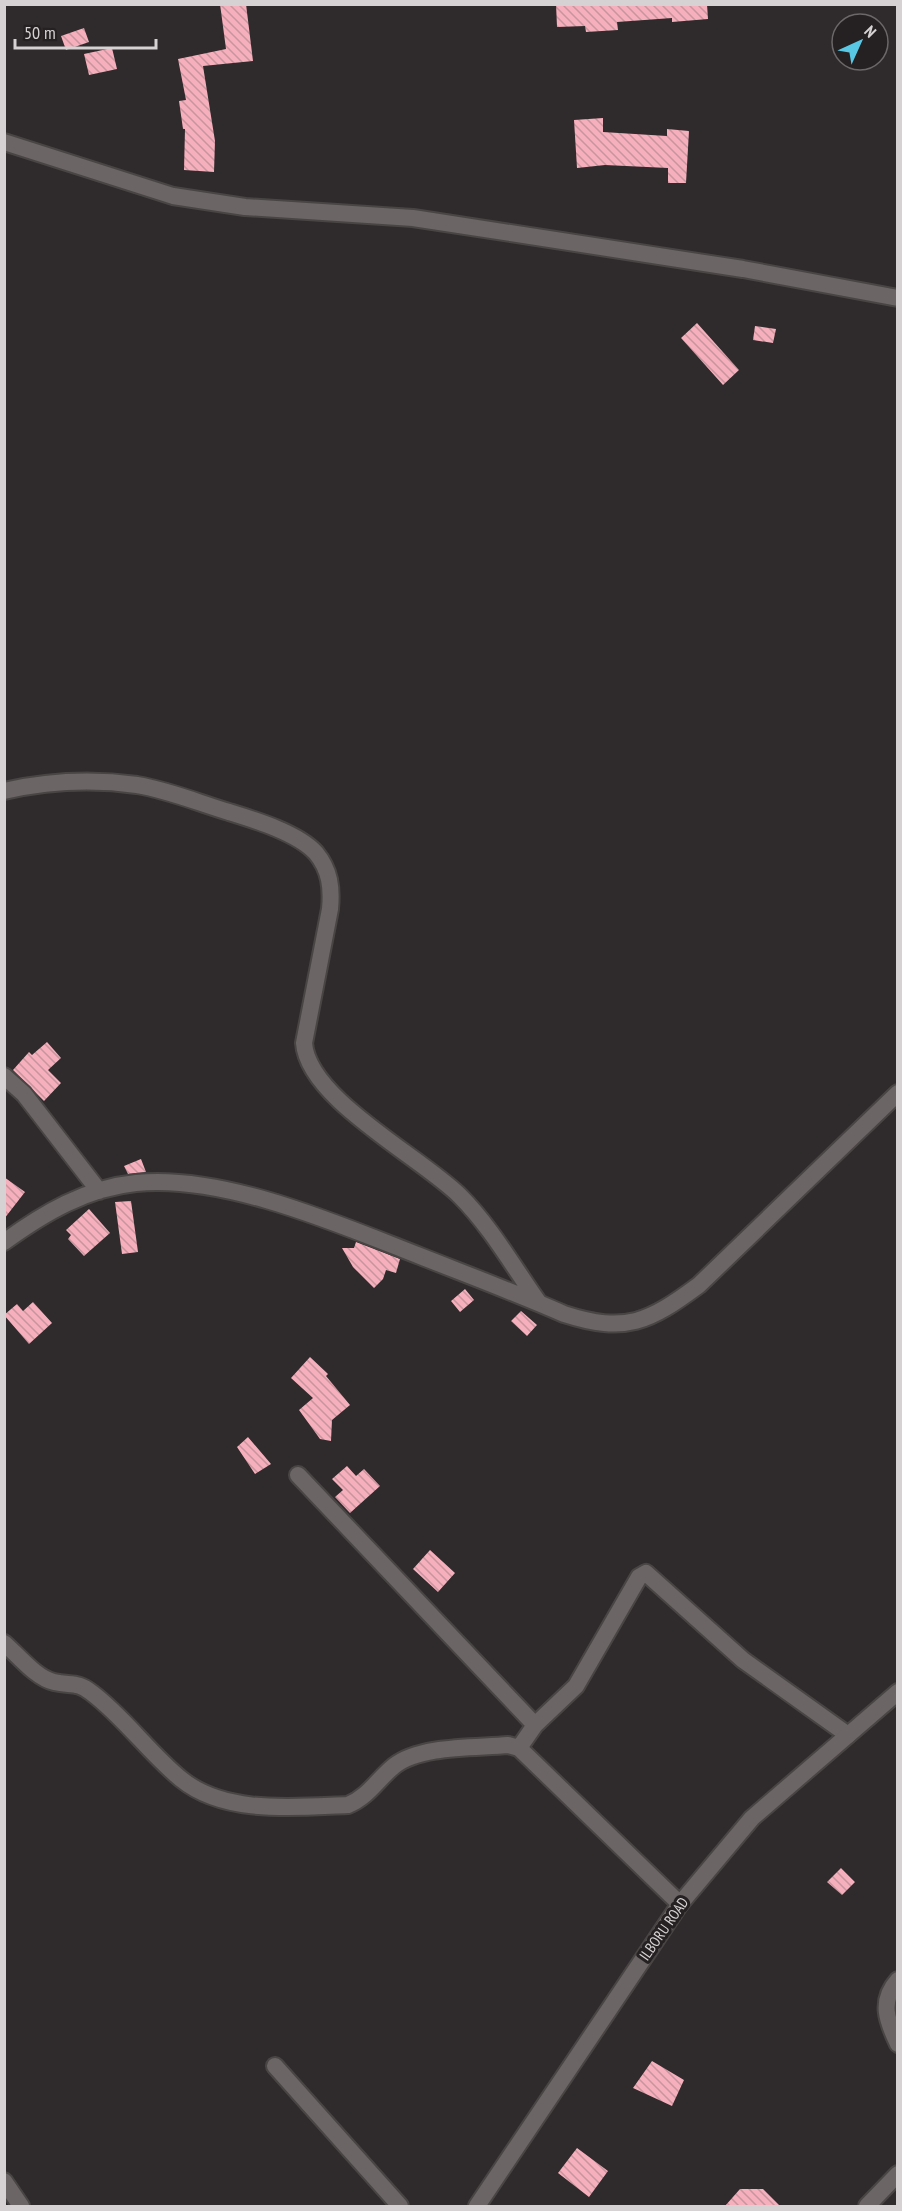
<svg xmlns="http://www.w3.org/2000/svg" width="902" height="2211" viewBox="0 0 902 2211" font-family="'PT Sans Narrow',sans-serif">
<defs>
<pattern id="building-back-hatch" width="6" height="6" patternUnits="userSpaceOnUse" patternTransform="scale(1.5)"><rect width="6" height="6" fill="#f6b0bd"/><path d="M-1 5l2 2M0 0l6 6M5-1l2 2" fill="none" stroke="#c8949e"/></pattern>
</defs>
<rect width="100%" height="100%" fill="#2f2a2b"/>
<path fill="url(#building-back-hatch)" d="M220,4H246L253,61L203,66L215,141L214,172L184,170L185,129H183L179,101L186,100L178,59L226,49Z
M556,4H707L708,19L672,22V18L617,22L618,30L586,32L585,26L557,27Z
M84,28L89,42L66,50L61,36Z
M112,48L117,69L89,75L84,54Z
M603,118V132L667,136V129L689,131L686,183H668V168L605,165L577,168L574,120Z
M697,323L739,370L723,385L681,338Z
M755,326L776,329L773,343L753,340Z
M47,1042L61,1058L48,1070L61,1083L44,1101L13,1070L29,1052L32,1055Z
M141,1159L146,1172L128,1174L124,1166Z
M4,1177L25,1192L4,1219Z
M131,1201L138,1252L122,1254L115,1202Z
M89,1209L110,1233L84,1256L68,1239L71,1235L66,1230Z
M356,1242L400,1259L396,1273L386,1270L383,1279L374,1288L353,1267L342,1248H354Z
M465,1289L474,1300L460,1312L451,1301Z
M33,1302L52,1323L29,1344L4,1315L17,1304L23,1311Z
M521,1311L537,1325L527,1336L511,1321Z
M310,1357L328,1374L326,1376L350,1405L332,1420L331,1441L320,1439L299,1410L313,1398L291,1378Z
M248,1437L271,1464L255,1474L237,1447Z
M347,1466L356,1476L364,1469L380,1486L350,1513L335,1497L343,1490L332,1479Z
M430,1550L455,1573L438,1592L413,1569Z
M841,1868L855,1882L842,1895L827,1882Z
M652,2061L684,2080L672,2106L633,2088Z
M577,2148L608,2171L589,2197L558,2173Z
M740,2189H763L780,2206H725Z"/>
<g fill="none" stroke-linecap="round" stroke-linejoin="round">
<defs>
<path id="minor" d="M4,142L173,196L245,207L413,218L743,269L898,298
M4,791C48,781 93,779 137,785C168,790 199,803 229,812C255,820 298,833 316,853C330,870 332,888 330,909L304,1043C308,1099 421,1157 460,1196C491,1227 514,1268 539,1303
M4,1076L24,1094L99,1191
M4,1242C44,1213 86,1188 136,1183C224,1174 338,1224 420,1256C468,1275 516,1293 564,1314C626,1334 649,1322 699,1285L898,1093
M298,1475L535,1725
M4,1643C18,1655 36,1678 54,1682C71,1686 77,1681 92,1693C125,1718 149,1753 181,1779C225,1815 295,1807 348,1805C368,1797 378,1779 394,1766C420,1745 476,1748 508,1745L519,1748L680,1904
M519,1748L535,1725L576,1686L639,1577L646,1573L743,1660L848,1735
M898,1980C879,2001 887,2021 898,2044
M275,2066L400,2206
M4,2181L21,2206
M867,2206L898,2174"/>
<path id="tertiary" d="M477,2206L680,1904L752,1818L898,1692"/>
</defs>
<use href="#minor" stroke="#494545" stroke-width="20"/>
<use href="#tertiary" stroke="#494545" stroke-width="20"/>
<use href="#minor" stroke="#6b6565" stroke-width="16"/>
<use href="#tertiary" stroke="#6b6565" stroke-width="16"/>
</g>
<g text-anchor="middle" stroke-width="6" stroke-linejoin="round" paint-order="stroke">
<g font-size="15" fill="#d6d2d3" stroke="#252021">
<text transform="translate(664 1929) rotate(-55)" y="5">ILBORU ROAD</text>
</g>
</g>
<rect width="902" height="2211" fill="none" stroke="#d6d2d3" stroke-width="12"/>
<g transform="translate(860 42) rotate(45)"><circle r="28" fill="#252021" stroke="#6c6768" stroke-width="1.5"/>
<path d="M0-4.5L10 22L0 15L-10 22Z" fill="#59c8e5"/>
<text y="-9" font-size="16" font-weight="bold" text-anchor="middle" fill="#d6d2d3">N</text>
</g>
<path d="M15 39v9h141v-9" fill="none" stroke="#d6d2d3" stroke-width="3"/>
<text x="24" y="39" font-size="18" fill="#d6d2d3" stroke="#252021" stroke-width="4.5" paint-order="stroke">50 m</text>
</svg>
